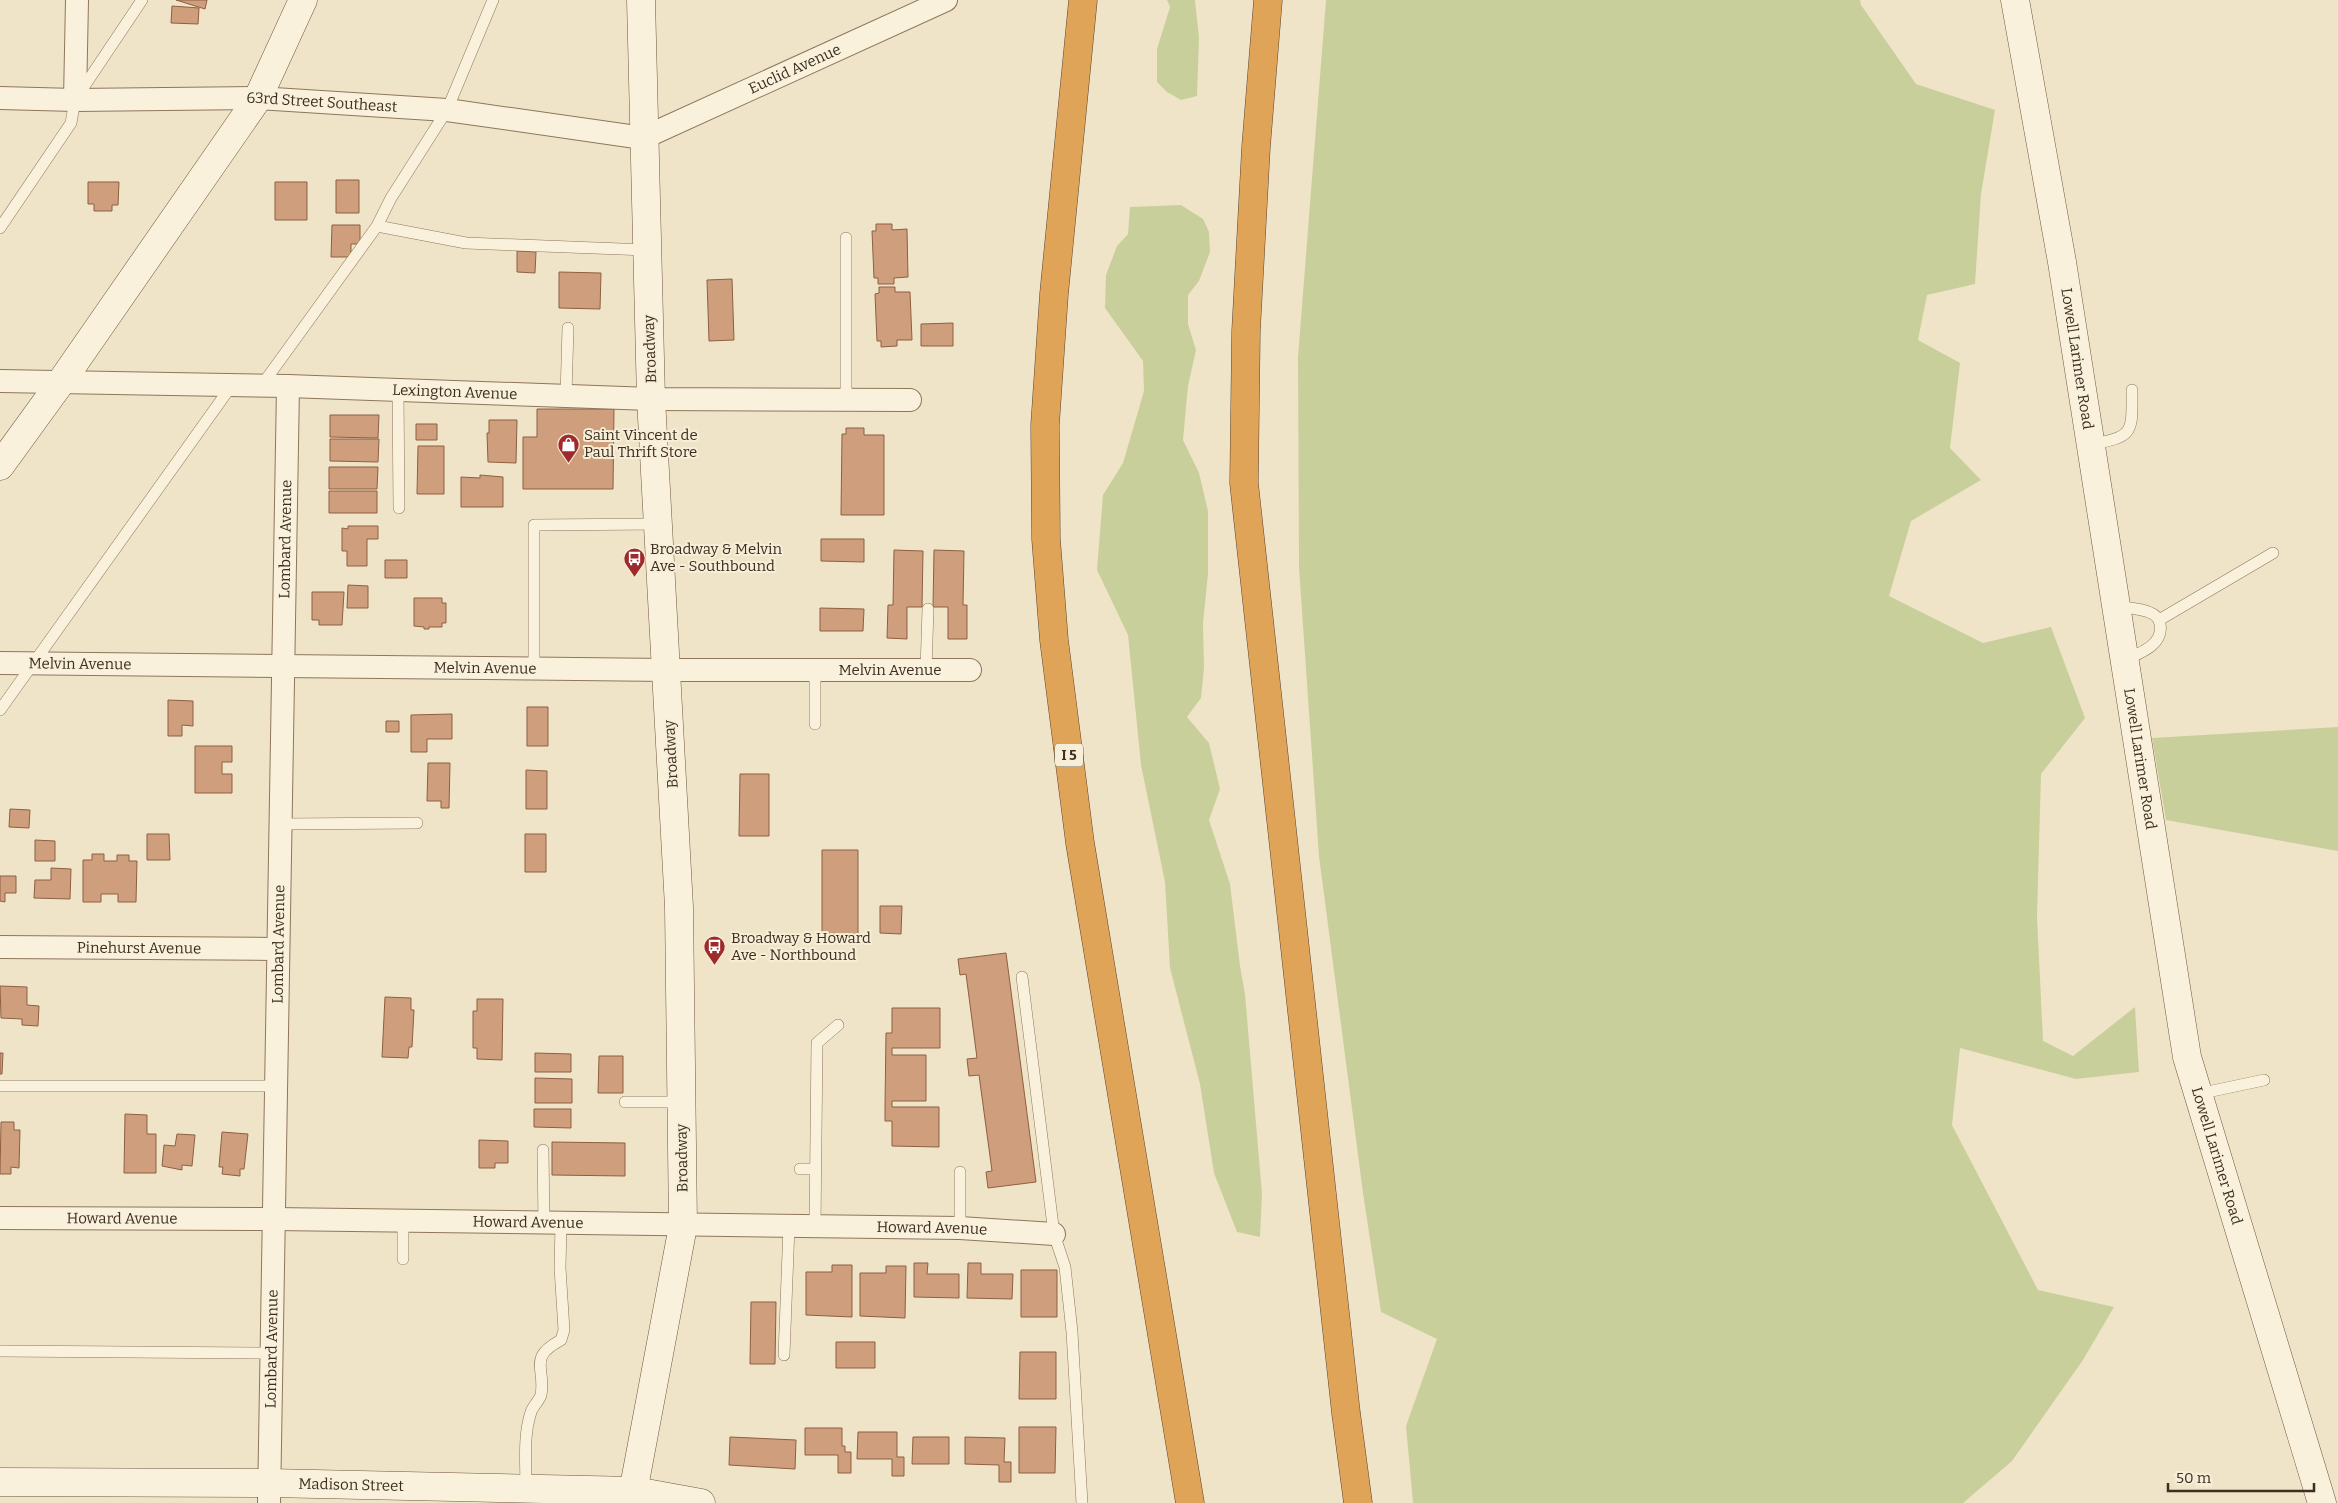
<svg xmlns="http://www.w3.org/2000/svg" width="2338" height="1503" viewBox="0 0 2338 1503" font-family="Bitter,serif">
<rect width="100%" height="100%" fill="#f0e4c8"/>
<path fill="#c9cf9b" d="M1167,0H1195L1199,38L1197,96L1181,100L1167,92L1157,82V49L1170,7Z
M1326,0H1860L1861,5L1916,84L1995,110L1981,194L1975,284L1927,295L1918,340L1960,363L1950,448L1981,480L1911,521L1889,596L1983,643L2051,627L2085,718L2041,774L2037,916L2043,1041L2073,1056L2135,1007L2139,1072L2076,1079L1960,1048L1952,1125L2038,1290L2114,1307L2083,1360L2012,1461L1963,1503H1413L1406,1426L1437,1339L1381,1312L1363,1193L1319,856L1299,568L1298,357Z
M1181,205L1203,219L1209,232L1210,252L1199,281L1188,295V324L1196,350L1188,386L1183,440L1199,473L1208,511V574L1203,624L1204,668L1201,698L1187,717L1209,743L1220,789L1209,820L1230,884L1240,966L1245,994L1262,1194L1260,1237L1237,1232L1214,1173L1200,1084L1170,968L1165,882L1141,765L1128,635L1097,570L1103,495L1123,463L1144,391L1143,361L1105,308L1106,275L1117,246L1128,234L1130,207Z
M2338,727V851L2166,820L2152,738Z"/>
<path fill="#cf9f7d" stroke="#8d5f41" d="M176,0H207L205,9Z
M172,6L199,8L198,24L171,23Z
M336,180H359V213H336Z
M88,182H119L118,205H112V211H94V204H88Z
M275,182H307V220H275Z
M876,224H892V230L907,229L908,277L894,278V284H878V278H874L872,231H876Z
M332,225H360V244H351V257H331Z
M517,251L536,252L535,273L517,272Z
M559,272L601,273L600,309L559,308Z
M732,279L734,340L709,341L707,280Z
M879,287H895V292H910L912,340H897V346L881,347V341H877L875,294L879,293Z
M953,323V346H921V324Z
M537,409H614L613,489H523V437H537Z
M330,415H379L378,438L330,437Z
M489,420H517L516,463L488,462L487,433H489Z
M416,424H437V440H416Z
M846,428H864V435H884V515H841L842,434H846Z
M330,439H379L378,462L330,461Z
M418,446H444V494H417Z
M329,467H378L377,489H329Z
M480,475L503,477V507H461V477L480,478Z
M329,491H377V513H329Z
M348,526H378V539H367V566H347V551H342V528L348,529Z
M821,539H864V562L821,561Z
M894,550L923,551L922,607H907V639L887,638L888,605H893Z
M934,550L964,551L963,605H967V639H948V607H933Z
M385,560H407V578H385Z
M348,585L368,586V608H347Z
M312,592H344L342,625H319V620H312Z
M414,598H442V603H446V623H442V627H429V629H424V627L414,626Z
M820,608L864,609L863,631H820Z
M168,700L193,701V726L182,725V736H168Z
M527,707H548V746H527Z
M452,714V739H427V752H411V715Z
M386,721H399V732H386Z
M195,746H232V762H222V774H232V793H195Z
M428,763H450L449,808H441V801H427Z
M526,770L547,771V809H526Z
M740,774H769V836H739Z
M10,809L30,810L29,828L9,827Z
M147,834H169L170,860H147Z
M525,834H546V872H525Z
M35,840L55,841V861H35Z
M822,850H858V934H822Z
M92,854H104V861H117V855H129V861H137L136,902H118V894H101V902H83V860H92Z
M51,868L71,869L70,899L34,898L35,880H51Z
M0,876H16V893H5V902L0,901Z
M880,906H902L901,934L880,933Z
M1006,953L1036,1182L988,1188L986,1172L992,1171L979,1075L969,1076L967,1059L977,1058L966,974L960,975L958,959Z
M0,986L27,987V1005L39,1006L38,1026L22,1025V1019L1,1018Z
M385,997L411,998V1010H414L412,1047H409L408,1058L382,1057Z
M477,999H503L502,1060L477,1059V1048H473V1011H477Z
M892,1008H940V1048H892V1055H926V1101H892V1107H939V1147L892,1146V1121H885V1107L886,1033H892Z
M0,1053H3L2,1074H0Z
M535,1053L571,1054V1072H535Z
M599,1056H623V1093H598Z
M535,1078L572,1079V1103H535Z
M534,1109H571V1128L534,1127Z
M125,1114L147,1115V1134H156V1173H124Z
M1,1122H14V1130H20L19,1168L11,1167V1174H0Z
M222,1132L248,1134L244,1169H240V1176L222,1174L223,1167H219Z
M177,1134L195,1135L192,1166L182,1165V1170L162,1166L164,1145L175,1146Z
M479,1140L508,1141V1163H495V1168H479Z
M552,1142L625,1143V1176L552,1175Z
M914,1263H928L927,1274H959V1298L914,1297Z
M968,1263H981V1274H1013L1012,1299L967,1298Z
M832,1265H852V1317L806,1315V1272H832Z
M886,1266H906L905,1318L860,1316V1273H886Z
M1021,1270H1057V1317H1021Z
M751,1302H776L775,1364H750Z
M836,1342H875V1368H836Z
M1020,1352H1056V1399H1019Z
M1019,1427H1056L1055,1473H1019Z
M805,1428H842V1446H845V1452H851V1473H838V1455H805Z
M858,1432H897V1457H904V1476H892V1459H857Z
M730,1437L796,1440L795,1469L729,1465Z
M913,1437H949V1464H912Z
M965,1437L1005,1438L1004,1462H1011V1482H999V1465L965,1464Z"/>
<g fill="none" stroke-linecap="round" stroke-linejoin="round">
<defs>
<path id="lane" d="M377,226L466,243L647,250
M0,228L71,123L75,100L142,0
M846,238V400
M262,385L377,226L391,198L447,110L493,0
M398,390L399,508
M566,396L568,328
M2091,444C2135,437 2132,432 2132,390
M2116,606C2127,608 2141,608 2151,613C2156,615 2159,619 2160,624C2164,645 2140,653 2125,660
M2159,620L2273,553
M534,669V525L659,524
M926,670L928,609
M0,710L232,385
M815,724V670
M281,824L417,823
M1022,977L1054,1234L1065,1267L1072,1332L1082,1503
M0,1086H275
M2198,1094L2264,1080
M625,1102H682
M543,1150L544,1223
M800,1169H815
M960,1172V1228
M403,1221V1259
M815,1227L817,1043L838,1025
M0,1351L270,1353
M784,1355L789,1227
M526,1489C526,1464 523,1436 531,1412C533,1406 539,1401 541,1395C546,1368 527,1358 561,1340L564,1330L560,1268L561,1224"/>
<g id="street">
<path id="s1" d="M0,98L75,100L258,98L447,110L643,138L946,0"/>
<path d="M75,100L77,0"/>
<path id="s2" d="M0,381L288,386L651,399L910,400"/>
<path id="s3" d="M0,663L667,670H970"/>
<path id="s4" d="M0,947L277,949"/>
<path id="s5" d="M0,1218L273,1219L960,1228L1054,1234"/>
<path id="s6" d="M269,1503L288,386"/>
</g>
<g id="secondary">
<path id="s7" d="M2015,0L2062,262L2187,1057L2322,1503"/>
<path d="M0,466L61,382L258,98L303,0"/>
<path id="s8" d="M0,1482L269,1483L635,1491L701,1503"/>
<path d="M631,1503L683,1226L679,907L651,399L641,0"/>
</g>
<path id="highway" d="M1083,0L1054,294L1045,425L1046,539L1054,640L1080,843L1190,1503
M1268,0L1256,147L1246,331L1244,483L1346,1413L1358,1503"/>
</defs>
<use href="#lane" stroke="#8d765c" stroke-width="12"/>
<use href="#street" stroke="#8d765c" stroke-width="24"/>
<use href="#secondary" stroke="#6f573f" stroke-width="29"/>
<use href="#highway" stroke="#5b4430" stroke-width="29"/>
<use href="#lane" stroke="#faf1dc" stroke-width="11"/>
<use href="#street" stroke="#faf1dc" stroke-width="22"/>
<use href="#secondary" stroke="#faf1dc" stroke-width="28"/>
<use href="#highway" stroke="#e0a458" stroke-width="28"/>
</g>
<defs>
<symbol id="shop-pin" viewBox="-11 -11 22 30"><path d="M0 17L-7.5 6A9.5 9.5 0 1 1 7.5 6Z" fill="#9e2a2b" stroke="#f7eed8"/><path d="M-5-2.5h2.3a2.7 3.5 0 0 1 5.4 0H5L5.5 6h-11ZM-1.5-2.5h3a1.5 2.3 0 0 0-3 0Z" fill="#fff"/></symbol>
<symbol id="bus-pin" viewBox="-11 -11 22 30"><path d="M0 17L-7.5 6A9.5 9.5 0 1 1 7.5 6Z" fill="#9e2a2b" stroke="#f7eed8"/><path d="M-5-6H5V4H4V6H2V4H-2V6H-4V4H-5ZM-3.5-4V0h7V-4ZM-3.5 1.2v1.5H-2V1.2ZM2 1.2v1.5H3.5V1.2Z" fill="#fff"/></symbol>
</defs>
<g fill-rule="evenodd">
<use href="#shop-pin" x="556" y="432" width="25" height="34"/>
<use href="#bus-pin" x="622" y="546" width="25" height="34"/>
<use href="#bus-pin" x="702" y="934" width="25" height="34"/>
</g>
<g text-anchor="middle" stroke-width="4" stroke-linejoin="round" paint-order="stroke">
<rect fill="#f7eed8" stroke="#756857" stroke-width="1" x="1055" y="743.5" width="28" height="23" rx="4"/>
<g font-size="14" font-weight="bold" fill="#3d2e20">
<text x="1069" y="760">I 5</text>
</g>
<g font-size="15" fill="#3d2e20" stroke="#f7eed8">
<text dy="5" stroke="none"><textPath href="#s1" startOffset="812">Euclid Avenue</textPath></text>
<text dy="5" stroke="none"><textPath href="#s1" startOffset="322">63rd Street Southeast</textPath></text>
<text transform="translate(650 349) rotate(-92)" y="5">Broadway</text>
<text dy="5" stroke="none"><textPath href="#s7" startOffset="364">Lowell Larimer Road</textPath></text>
<text dy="5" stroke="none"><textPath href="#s2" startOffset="455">Lexington Avenue</textPath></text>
<text dy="5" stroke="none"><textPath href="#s6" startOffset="964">Lombard Avenue</textPath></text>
<text dy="5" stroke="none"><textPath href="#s3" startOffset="80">Melvin Avenue</textPath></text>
<text dy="5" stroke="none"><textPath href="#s3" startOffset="485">Melvin Avenue</textPath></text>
<text dy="5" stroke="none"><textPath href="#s3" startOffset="890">Melvin Avenue</textPath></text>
<text transform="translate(671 754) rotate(-93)" y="5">Broadway</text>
<text dy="5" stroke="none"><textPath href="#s7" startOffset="769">Lowell Larimer Road</textPath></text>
<text dy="5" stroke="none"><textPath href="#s6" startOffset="559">Lombard Avenue</textPath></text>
<text dy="5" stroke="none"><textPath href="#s4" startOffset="139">Pinehurst Avenue</textPath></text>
<text dy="5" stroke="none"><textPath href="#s7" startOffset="1174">Lowell Larimer Road</textPath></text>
<text transform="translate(682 1158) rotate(-91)" y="5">Broadway</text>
<text dy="5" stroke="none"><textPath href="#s5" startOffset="122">Howard Avenue</textPath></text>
<text dy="5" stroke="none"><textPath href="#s5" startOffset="528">Howard Avenue</textPath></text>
<text dy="5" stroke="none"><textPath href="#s5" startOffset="932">Howard Avenue</textPath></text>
<text dy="5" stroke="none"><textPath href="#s6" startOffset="154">Lombard Avenue</textPath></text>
<text dy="5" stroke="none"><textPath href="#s8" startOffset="351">Madison Street</textPath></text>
</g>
<g font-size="15" fill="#3d2e20" stroke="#f7eed8" text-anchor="start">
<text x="584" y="440">Saint Vincent de<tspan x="584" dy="17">Paul Thrift Store</tspan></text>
<text x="650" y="554">Broadway &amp; Melvin<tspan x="650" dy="17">Ave - Southbound</tspan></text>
<text x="731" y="943">Broadway &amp; Howard<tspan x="731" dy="17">Ave - Northbound</tspan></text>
</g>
</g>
<path d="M2168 1483v8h146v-8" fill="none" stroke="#3d2e20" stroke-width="2.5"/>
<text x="2176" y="1483" font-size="15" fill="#3d2e20" stroke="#f7eed8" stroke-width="4" paint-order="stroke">50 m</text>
</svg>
